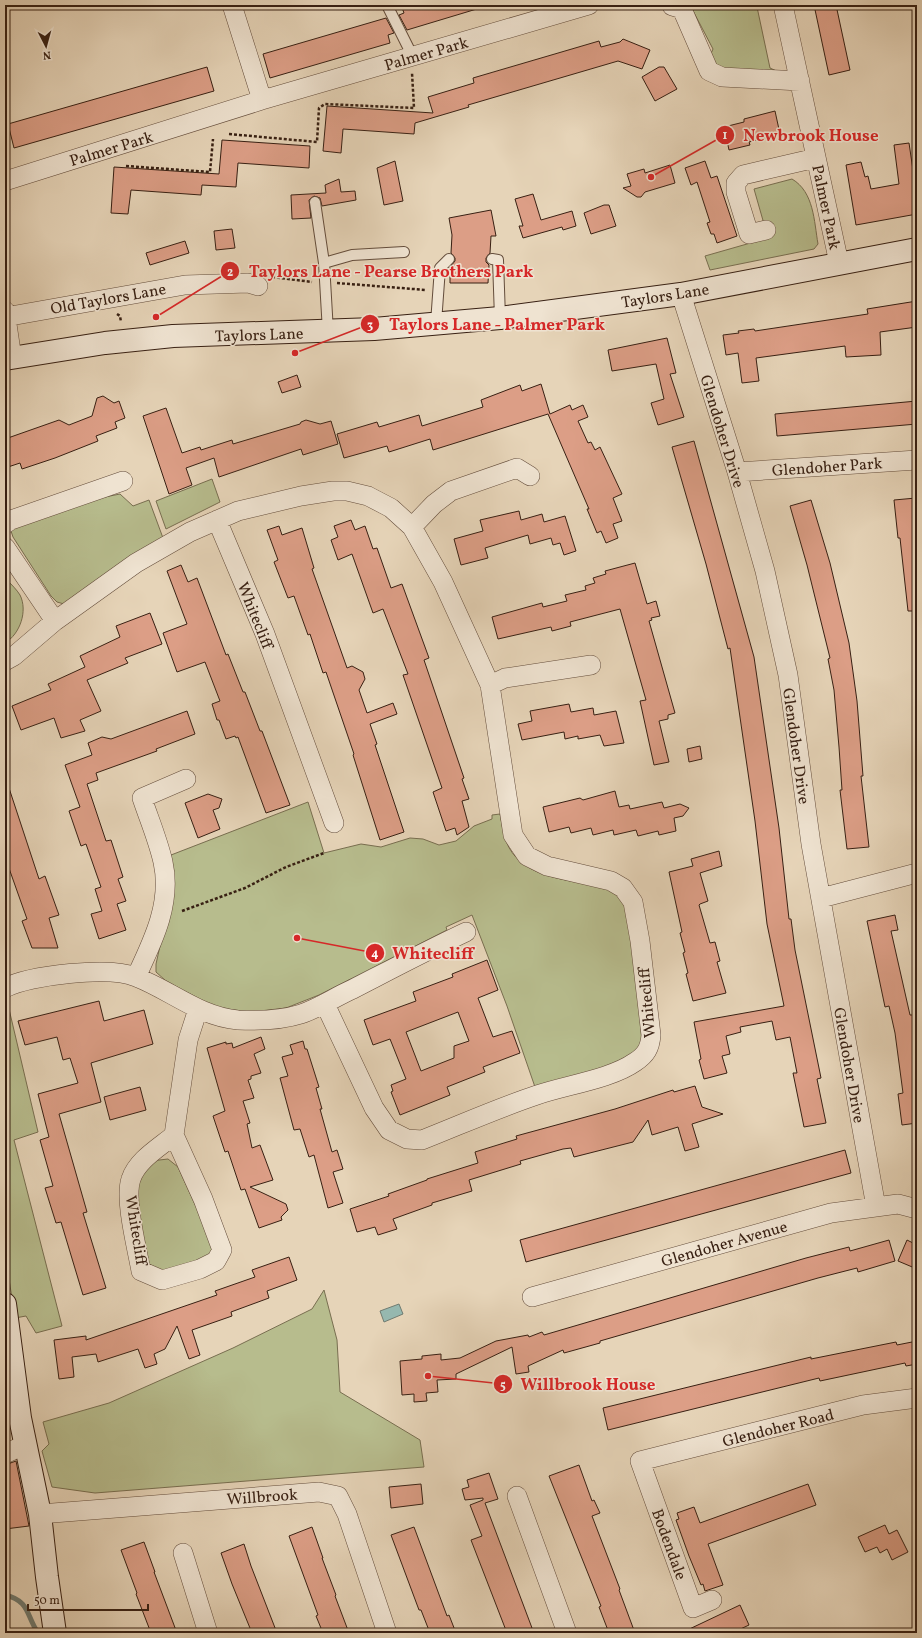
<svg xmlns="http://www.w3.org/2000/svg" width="922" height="1638" viewBox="0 0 922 1638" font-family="Vollkorn,serif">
<rect width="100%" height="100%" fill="#e6d4b8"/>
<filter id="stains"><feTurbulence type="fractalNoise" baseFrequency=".005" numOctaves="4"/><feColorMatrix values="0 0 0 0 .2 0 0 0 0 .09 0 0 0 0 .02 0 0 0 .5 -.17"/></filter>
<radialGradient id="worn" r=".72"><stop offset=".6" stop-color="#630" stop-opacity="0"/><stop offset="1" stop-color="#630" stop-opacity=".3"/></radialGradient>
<path fill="#b7bc8d" stroke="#786e50" d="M690,5H758L757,7L770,68L783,74L720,68L709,58L713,49Z
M792,179C814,192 814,221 818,244L814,249L710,270L705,256L768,238L754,189Z
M212,479L220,502L166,529L156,501Z
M120,494L133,506L149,500L163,538L64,604L57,602L51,596L13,537L11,531L14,526L105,497Z
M7,580C11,584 17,590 20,595C28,611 20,634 5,643V581Z
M308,802L324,853L361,844L381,847L410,838L423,839L439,845L456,841L474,826L492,819V815L500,814C502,823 503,833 506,841C519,876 562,879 594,885C602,887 613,888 619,895C635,915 640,1016 642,1045L622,1062L535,1087L507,1006L472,915L446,927L447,930L319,995L286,1008L251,1012L217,1008L166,981L156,972V964L160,946L171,855Z
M9,1009L38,1132L14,1140L62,1326L36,1333L26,1316L15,1318L5,1253V1012Z
M168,1159L178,1167L214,1246V1255L162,1273L146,1265L136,1194L138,1179L151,1161Z
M324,1290L337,1340L340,1392L420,1440L424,1467L95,1493L52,1487L42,1451L49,1444L43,1422L109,1403L233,1348L312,1309Z"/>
<path fill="#96b8af" stroke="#707b71" d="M399,1304L403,1314L384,1322L380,1311Z"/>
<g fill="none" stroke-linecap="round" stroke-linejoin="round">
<path stroke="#707b71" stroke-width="5" d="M5,1595C30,1601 26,1615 38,1633"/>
</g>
<path fill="#dc9e86" stroke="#382013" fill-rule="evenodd" d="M401,5H480V8L407,30L399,15L404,13Z
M814,5H836L850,70L829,75Z
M386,18L394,33L388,35L390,43L270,78L263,54Z
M623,39L650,50L642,69L618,61L468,105L469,107L415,123L414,134L343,129L341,153L323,151L327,106L433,113L428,97L474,83L473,78L599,41L601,47L620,42Z
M207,67L214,91L14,148L8,124Z
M659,67H664L677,89L655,101L642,77Z
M775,111L780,134L749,142L750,145L729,150L724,127L744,122V119Z
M222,140L310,146L309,168L238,163L236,187L202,185L201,195L131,190L128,214L111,213L114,167L219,174Z
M909,143L914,177H917V214L856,225L846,165L861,162L865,177L868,176L871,189L899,184L894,145Z
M395,161L403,201L384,205L377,168Z
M705,161L711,178L717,176L737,236L717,243L714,234H711L707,223L710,222L697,182L691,185L685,168Z
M670,165L675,183L645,192L641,197H637L623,188L631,186L627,174L644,169L645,173Z
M339,179L341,192L355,191L356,200L322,206L320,198L314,196L309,200L311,218L292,219L291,195L326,193L325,185Z
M533,194L541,220L572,211L576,226L563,230L562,227L523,238L519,226H523L515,199Z
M604,205H609L616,226L591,234L584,213Z
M491,210L496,236H491L490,253L486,258V262L489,265L488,283H450V267L455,261V258L451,253L452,235L449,218Z
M232,229L235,248L216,250L214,231Z
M185,241L189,253L150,265L146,253Z
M917,301V327L880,332L881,355L846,357L845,346L756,358L759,381L742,383L738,353L726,355L723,335L739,333L738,331L754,329L755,331L868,314L867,309Z
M667,338L676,373L670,374L684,417L658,425L651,403L664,399L656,364L612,371L608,350Z
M297,375L301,387L282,393L278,382Z
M541,384L550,414L570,405L572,410L583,405L588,417L578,421L588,443L591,442L595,450L600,447L622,494L613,498L622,521L613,524L618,538L606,543L601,531L597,533L587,509H589L548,414L433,450L430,439L389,452L387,446L344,458L337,434L377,422L379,427L419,415L422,426L483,407L481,400L520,385L522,391Z
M103,396L114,403L119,401L125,418L115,422L117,428L96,436L98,441L55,458L22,469L20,463L5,468V439L59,420L69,425L92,416L97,398Z
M917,401V424L777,436L775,414Z
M166,408L182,453L200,447L201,450L232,440L233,444L300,424L301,422L306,420L320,424L331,421L338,444L303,455L301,449L219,477L214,458L186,468L192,485L169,494L143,416Z
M694,441L754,657L779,828L789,919H791L795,950L821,1078L817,1079L826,1123L804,1127L793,1073H797L790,1037L776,1040L772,1021L740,1027L741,1032L726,1036L730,1054L722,1056L727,1073L704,1079L699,1060L701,1059L694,1022L784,1006L767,924L755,821L730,648L728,649L706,564L672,447Z
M916,498L917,611H908L900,538H898L894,500Z
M811,500L830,563L849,643L857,701L863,776H861L869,847L847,849L840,790H842L839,747L834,690L828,659L830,658L807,565L790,506Z
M519,511L521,520L542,514L544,522L565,516L576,551L564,555L560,543L553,545L551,538L530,544L528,535L485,548L488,558L461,565L454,539L483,531L480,520Z
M351,520L355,530L365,526L373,549L377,548L391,588L402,584L429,658L424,660L464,778L462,779L469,799L462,801L469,827L457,835L455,828L446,831L433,792L442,788L403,675L408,674L383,609L373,613L352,554L338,560L331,540L338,537L334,526Z
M279,526L282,535L302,528L314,568L312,569L347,668L352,666L363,672L365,679L359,690L367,713L393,703L397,714L370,724L377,744L375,745L404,832L380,840L353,755L354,754L326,672L323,673L310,634L308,635L294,596L288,598L274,562L278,560L267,530Z
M635,563L647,604L656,601L660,616L651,618L652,620L649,621L675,713L668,715V719L659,721L669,762L654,765L640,701L646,700L620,609L570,622L571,626L552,631L551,627L498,639L492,617L542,603L543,607L567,601L565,595L586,590L585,586L595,583L593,578L606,574L605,571Z
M181,565L188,582L197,578L226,655L228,654L243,692H245L260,731H262L290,805L266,813L238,737L236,738L235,736L226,739L219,720H217L212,704L220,701L205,662L177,672L163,633L187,624L167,571Z
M150,613L162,644L125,658L128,663L87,680L101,711L80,720L85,731L61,738L54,718L21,730L12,706L51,690L48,684L85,667L80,656L120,637L116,626Z
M569,704L571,712L593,708L594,715L616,711L624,743L604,746L600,735L578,739V736L565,739L564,732L522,740L518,724L532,721L530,711Z
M187,711L195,734L156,749L157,751L96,773L98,780L87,784L106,841L111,840L123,877L118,879L126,901L117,904L126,930L99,939L91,914L102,911L95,889L101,887L86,844L81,846L69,811L80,807L65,765L92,755L88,743L102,737L111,739Z
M700,746L702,759L689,762L687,749Z
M8,785L39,879L45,876L59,915L49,918L58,948H32L22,921L27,919L5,857V786Z
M615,791L619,807L629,805L630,809L662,802L664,808L680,804L689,808L683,816L674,818L676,831L659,835L658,831L638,836L636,830L614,835L613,830L593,835L591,828L571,833L569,827L549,832L543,807L580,798L583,800Z
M208,794L222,799L219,808L213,810L220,829L198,838L185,803Z
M719,851L722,866L700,873L708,901L700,904L699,905L710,943L715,942L720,961L717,962L726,993L693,1001L686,974L688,973L683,953L685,952L680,933L682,932L669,872L693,866L691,859Z
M895,915L898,930L891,931L910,1015H914L917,1038V1123L902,1125L898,1094L903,1093L895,1033L889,1006L885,1007L867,921Z
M487,960L498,990L478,998L493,1037L512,1031L520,1053L483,1067L485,1072L447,1087L450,1095L400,1115L391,1092L393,1091L391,1085L406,1079L390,1039L373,1045L364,1020L416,1001L413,992L453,977L452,974ZM458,1012L469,1041L454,1046V1058L421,1071L406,1032Z
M99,1001L104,1021L144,1010L153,1044L91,1063L101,1102L59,1114L87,1212L83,1213L106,1288L83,1295L61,1222L56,1223L45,1188L53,1186L40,1140L49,1137L38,1094L78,1083L70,1058L63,1060L57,1037L25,1045L18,1021Z
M261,1037L265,1049L254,1054L261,1073L251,1076V1079L248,1080L254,1098L243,1101L250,1123L247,1124L252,1148L260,1145L273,1180L250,1187L286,1204L288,1210L281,1217L282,1220L259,1228L245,1189L241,1190L228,1151L225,1152L213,1116L225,1111L207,1048L226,1042V1044L232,1043L233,1048Z
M303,1041L305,1049H307L319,1087L316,1088L322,1109H320L332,1152L337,1150L343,1169L333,1172L343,1203L328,1208L314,1155L309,1157L300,1129L294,1130L280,1078L288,1076L282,1057L293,1054L290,1045Z
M695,1086L702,1107L723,1114L692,1124L699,1147L685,1151L678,1127L652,1135L648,1120L633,1142L574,1157L571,1148L563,1149L520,1161L521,1164L469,1180L472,1191L432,1203V1205L393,1219L397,1229L378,1235L375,1227L357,1232L350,1209L389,1196L388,1194L427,1180V1179L478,1163L475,1152L517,1139L516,1136L615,1109L673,1090L674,1092Z
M140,1087L146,1110L110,1120L104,1097Z
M845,1150L851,1173L526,1262L520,1240Z
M889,1240L895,1261L858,1272L857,1268L818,1278L600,1341V1343L564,1353L563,1350L528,1366L529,1372L516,1374L512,1347L456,1374V1379L437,1380L438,1392L426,1393L427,1401L414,1402V1394L402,1395L400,1361L422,1359V1356L441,1354V1360L460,1358L496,1341L528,1335L529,1337L542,1332L544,1335L806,1258L849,1247L850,1251Z
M907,1240L917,1245V1269L898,1261Z
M289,1257L297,1280L267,1291L269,1298L231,1312L232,1316L192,1330L200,1355L189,1359L177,1326L165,1349L154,1354L157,1364L145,1368L138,1349L98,1362L96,1354L72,1357L74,1377L59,1379L54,1340L86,1336V1340L217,1295L215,1291L255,1277L252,1270Z
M917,1341V1364L906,1366L905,1363L820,1381L819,1378L608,1430L603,1408L811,1357V1359L896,1342L897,1345Z
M16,1461L29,1526L5,1529V1465Z
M579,1465L592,1501L594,1500L600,1513L592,1516L620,1589L619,1590L635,1633H609L599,1607L601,1606L549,1476Z
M489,1473L498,1499L485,1503L532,1628L519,1633H507L471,1540L482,1536L470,1505L483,1500V1498L465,1500L462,1489L469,1487L467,1480Z
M421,1484L423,1504L391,1508L389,1487Z
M808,1484L816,1505L708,1544L723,1585L705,1591L703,1584L701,1585L689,1556L676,1520L679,1519L677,1513L694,1507L700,1523Z
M885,1525L889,1534L897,1530L908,1552L892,1560L887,1549L880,1553L877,1547L865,1552L858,1537Z
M312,1527L323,1558H322L336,1595L335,1596L349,1633H323L316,1616L318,1615L289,1536Z
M414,1527L447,1616L449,1615L456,1633H430L421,1610H419L391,1535Z
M144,1542L155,1572H154L177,1633H151L136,1594L137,1593L121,1550Z
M244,1544L251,1566L277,1633H252L232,1584L221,1553Z
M740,1605L749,1625L732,1633H681Z"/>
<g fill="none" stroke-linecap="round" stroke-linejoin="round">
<defs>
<path id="lane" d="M387,5L413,57
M315,202L324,263L328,332
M492,259L498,260L500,318
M324,263L352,255L404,252
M436,323L440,268L449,259"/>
<path id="street" d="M232,5L262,100
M783,5L839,263
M672,6L682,9L709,71L722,77L800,81
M5,181L262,100L589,5
M766,230L749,234L736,192V183L743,175L816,158
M681,294L737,472L765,571L788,675L811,844L876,1207
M5,311L12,358
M5,317L185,285L248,283L258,286
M737,472L917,460
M217,520L265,634L334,823
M5,524L11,520L123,481
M412,527L434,504L451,491L517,468L530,476
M5,547L55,621
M5,661L14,656L55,621L136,563L190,532L238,511L301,496L333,491H347L368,496L391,508L412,527L443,582L490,685L513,835L527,856L547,866L611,881L623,888L633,902L640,941L651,1035C650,1048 646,1055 635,1062C611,1079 566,1085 537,1095C498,1108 460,1125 422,1140L407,1139L389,1130L374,1108L325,1004
M490,685L505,678L591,665
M821,898L917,873
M136,977C153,941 172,903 163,862C158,840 149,819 142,798L186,779
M5,988C30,975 109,966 136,977C170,990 200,1017 238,1020C258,1021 282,1020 301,1014C319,1008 335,997 353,989C390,970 428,950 466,932
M174,1135C160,1147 137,1160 131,1179C124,1199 137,1248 141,1271L162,1280L200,1269L216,1261L222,1250L203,1199L174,1135L188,1040L198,1009
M532,1297L831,1213L898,1204L917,1209
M5,1454L26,1444
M517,1496L567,1633
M40,1514L319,1492L338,1496L347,1514L387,1633
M183,1553L208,1633
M712,1600L693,1608L640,1461L863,1405L917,1398"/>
<path id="secondary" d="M5,359L105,343L173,336L374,329L500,318L681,294L917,249
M5,1304L20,1418L40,1514L47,1577L55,1633"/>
</defs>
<use href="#lane" stroke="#644d3c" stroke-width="12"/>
<use href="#street" stroke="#644d3c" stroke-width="20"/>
<use href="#secondary" stroke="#382013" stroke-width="24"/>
<path stroke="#382013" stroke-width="2.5" stroke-dasharray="3 2" stroke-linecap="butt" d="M229,134L317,142L319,108L325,104L414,108L412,73
M126,166L210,172L213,139
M272,277L312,282
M337,283L426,290
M117,314L120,316L121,322
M182,911L245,888L286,867L324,853"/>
<use href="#lane" stroke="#efe3d1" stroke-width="10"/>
<use href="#street" stroke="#efe3d1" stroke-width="19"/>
<use href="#secondary" stroke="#efe3d1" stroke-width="22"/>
</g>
<g text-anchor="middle" stroke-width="3" stroke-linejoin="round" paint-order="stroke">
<g font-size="16" fill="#382013" stroke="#efe3d1">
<text transform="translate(426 53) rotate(-16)" y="6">Palmer Park</text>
<text transform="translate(111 148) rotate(-17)" y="6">Palmer Park</text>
<text transform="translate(827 207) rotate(78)" y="6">Palmer Park</text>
<text transform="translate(665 295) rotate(-9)" y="6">Taylors Lane</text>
<text transform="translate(108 298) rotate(-10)" y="6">Old Taylors Lane</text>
<text transform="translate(259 334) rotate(-2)" y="6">Taylors Lane</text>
<text transform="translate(723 431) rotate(73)" y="6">Glendoher Drive</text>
<text transform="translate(827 466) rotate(-4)" y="6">Glendoher Park</text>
<text transform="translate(256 615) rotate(68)" y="6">Whitecliff</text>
<text transform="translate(797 746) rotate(82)" y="6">Glendoher Drive</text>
<text transform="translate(646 1003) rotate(-95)" y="6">Whitecliff</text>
<text transform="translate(850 1065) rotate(80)" y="6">Glendoher Drive</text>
<text transform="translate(137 1230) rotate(81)" y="6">Whitecliff</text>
<text transform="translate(724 1243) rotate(-16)" y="6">Glendoher Avenue</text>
<text transform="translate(778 1427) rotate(-14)" y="6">Glendoher Road</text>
<text transform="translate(262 1496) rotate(-4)" y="6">Willbrook</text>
<text transform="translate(670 1544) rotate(70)" y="6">Bodendale</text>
</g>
</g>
<path fill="none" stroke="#d62828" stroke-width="1.5" d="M651 177L725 135M156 317L230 271M295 353L370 324M297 938L375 953M428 1376L503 1384"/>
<g fill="#d62828" stroke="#efe3d1" stroke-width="1.5">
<circle cx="651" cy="177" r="4"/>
<circle cx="156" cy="317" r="4"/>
<circle cx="295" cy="353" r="4"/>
<circle cx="297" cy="938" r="4"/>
<circle cx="428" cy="1376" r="4"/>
<circle cx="725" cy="135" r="10"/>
<circle cx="230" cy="271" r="10"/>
<circle cx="370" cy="324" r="10"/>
<circle cx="375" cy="953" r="10"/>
<circle cx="503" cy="1384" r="10"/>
</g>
<g font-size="12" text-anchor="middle" font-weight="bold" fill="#fff">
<text x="725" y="139">1</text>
<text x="230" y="276">2</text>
<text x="370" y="329">3</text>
<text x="375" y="957">4</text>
<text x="503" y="1389">5</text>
</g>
<g font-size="17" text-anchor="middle" font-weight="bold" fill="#d62828" stroke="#efe3d1" stroke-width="3" stroke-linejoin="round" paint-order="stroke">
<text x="811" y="141">Newbrook House</text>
<text x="391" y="277">Taylors Lane - Pearse Brothers Park</text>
<text x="497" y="330">Taylors Lane - Palmer Park</text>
<text x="433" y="959">Whitecliff</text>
<text x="588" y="1390">Willbrook House</text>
</g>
<rect width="922" height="1638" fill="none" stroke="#e6d4b8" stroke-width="20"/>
<rect x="6" y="6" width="910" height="1626" fill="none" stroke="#382013" stroke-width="2"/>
<rect x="10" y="10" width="902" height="1618" fill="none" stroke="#382013"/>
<g transform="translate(46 46) rotate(174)" stroke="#efe3d1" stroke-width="3" paint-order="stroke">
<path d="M0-3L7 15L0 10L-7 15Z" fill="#382013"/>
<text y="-6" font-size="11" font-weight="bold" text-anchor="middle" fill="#382013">N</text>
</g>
<path d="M28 1604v6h120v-6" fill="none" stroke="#382013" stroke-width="2"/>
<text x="34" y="1604" font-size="12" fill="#382013" stroke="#efe3d1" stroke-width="3" paint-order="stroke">50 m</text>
<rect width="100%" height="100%" filter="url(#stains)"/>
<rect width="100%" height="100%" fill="url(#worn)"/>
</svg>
